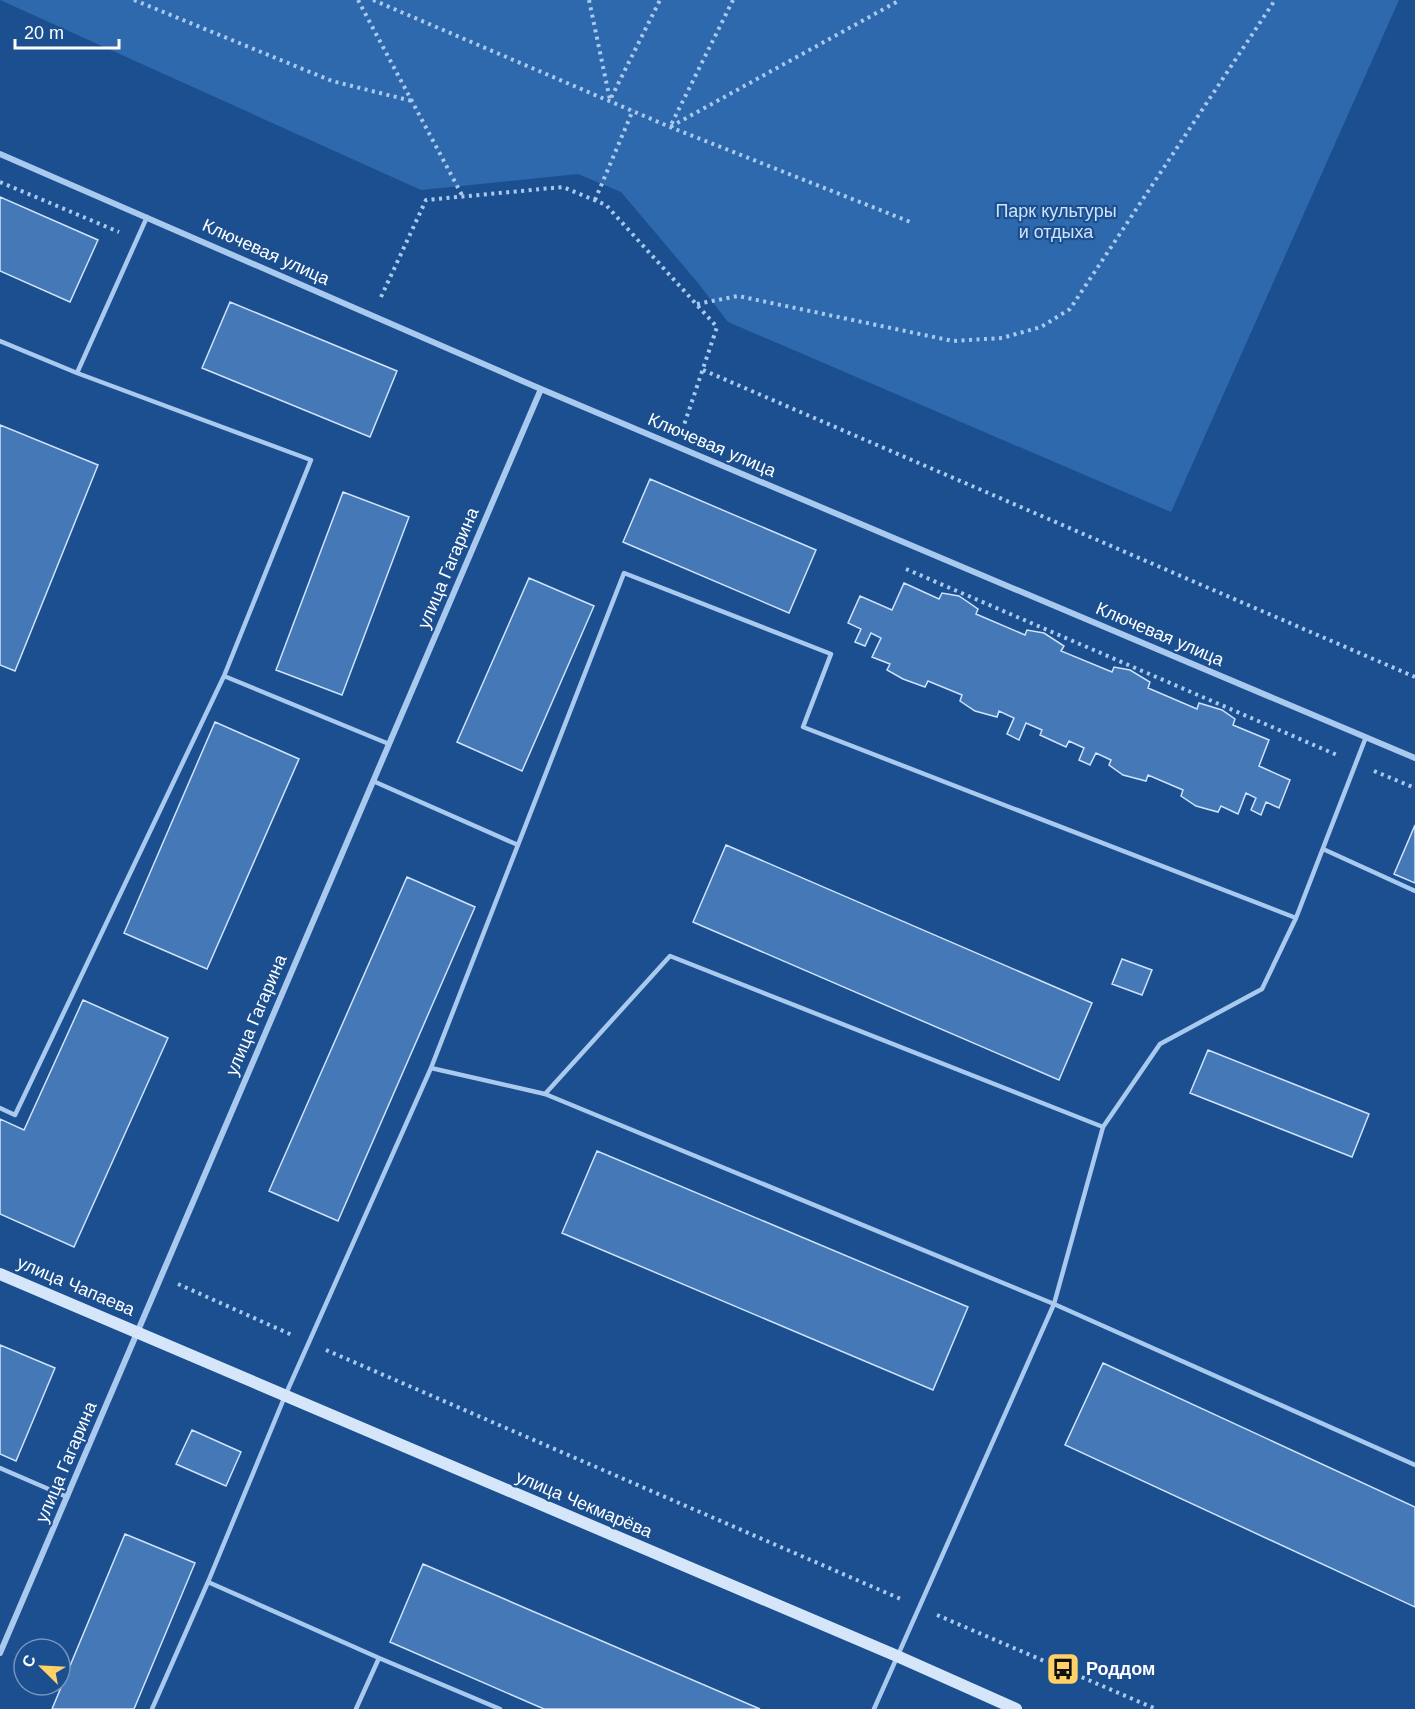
<svg xmlns="http://www.w3.org/2000/svg" width="1415" height="1709" viewBox="0 0 1415 1709" font-family="Arial,sans-serif">
<rect width="100%" height="100%" fill="#1b4f8f"/>
<path fill="#2e69ad" d="M0,0H1399L1171,512L728,322L698,283L621,192L578,174L421,190Z"/>
<path fill="#4478b7" stroke="#cfe3fa" stroke-width="1.5" d="M0,197L98,240L70,302L0,271Z
M230,302L397,371L370,437L202,368Z
M0,425L98,465L15,671L0,665Z
M650,479L816,550L789,613L623,542Z
M343,492L409,517L342,695L276,670Z
M529,578L594,606L522,771L457,742Z
M904,583L939,599L942,593L959,596L978,609L976,614L1025,635L1027,630L1044,633L1064,646L1061,651L1112,672L1114,667L1130,670L1150,682L1148,688L1197,709L1199,703L1222,710L1235,719L1233,725L1269,740L1259,766L1290,780L1279,808L1266,802L1261,815L1251,810L1256,798L1246,793L1238,814L1221,806L1218,812L1196,806L1181,796L1183,790L1148,775L1146,781L1123,775L1109,765L1111,760L1096,753L1090,765L1079,760L1084,748L1069,741L1066,747L1040,735L1042,730L1026,723L1019,740L1007,734L1014,718L999,711L997,717L975,711L960,701L962,695L928,681L925,687L903,679L887,670L890,664L872,657L881,638L871,633L865,646L855,642L861,629L848,623L860,596L892,610Z
M215,722L299,759L207,969L124,933Z
M1415,825V883L1394,874Z
M726,845L1092,1003L1059,1080L693,922Z
M407,877L475,907L338,1221L269,1191Z
M1122,959L1152,970L1142,995L1112,984Z
M83,1000L168,1038L74,1247L0,1214V1119L24,1130Z
M1208,1050L1369,1114L1352,1157L1190,1093Z
M597,1151L968,1307L933,1390L562,1233Z
M0,1345L55,1368L16,1461L0,1454Z
M1103,1363L1415,1507V1607L1065,1445Z
M192,1430L241,1452L226,1486L176,1464Z
M125,1534L195,1563L134,1709H52Z
M423,1564L760,1709H544L390,1642Z"/>
<g fill="none" stroke-linecap="round" stroke-linejoin="round">
<path stroke="#a9c9ee" stroke-width="4" stroke-dasharray="3 4.5" stroke-linecap="butt" d="M134,0L332,81L412,101
M358,0L463,197
M373,0L670,127L913,223
M589,0L610,100L660,0
M733,0L670,127L900,0
M0,182L119,232
M595,200L633,110
M381,297L426,200L563,187L606,205L717,327L683,428
M697,304L738,296L953,341L1002,338L1041,327L1070,309L1275,0
M703,370L1415,677
M906,569L1337,755
M1374,771L1415,788
M178,1284L292,1335
M326,1350L903,1600
M937,1615L1156,1709"/>
<path stroke="#a9c9ee" stroke-width="4.5" d="M0,341L77,373L311,460L224,676L15,1115L0,1108
M77,373L147,217
M224,676L389,744
M373,781L518,845
M1323,849L1415,891
M431,1068L624,573L831,654L803,727L1296,918L1366,737
M1103,1127L1160,1044L1262,989L1296,918
M0,1468L67,1497
M208,1582L285,1396L431,1068L545,1094L1054,1304L1103,1127L670,956L545,1094
M152,1709L208,1582L379,1658
M356,1709L379,1658L500,1709
M874,1709L1054,1304L1415,1465"/>
<path stroke="#a9c9ee" stroke-width="6" d="M0,154L541,389L1415,758
M0,1653L541,389"/>
<path stroke="#d6e6fa" stroke-width="12" d="M0,1274L897,1656L1016,1709"/>
</g>
<defs>
<symbol id="bus-square" viewBox="-11 -11 22 22"><rect x="-9" y="-9" width="18" height="18" rx="4" fill="#ffd166" stroke="#1b4f8f"/><path d="M-5-6H5V4H4V6H2V4H-2V6H-4V4H-5ZM-3.5-4V0h7V-4ZM-3.5 1.2v1.5H-2V1.2ZM2 1.2v1.5H3.5V1.2Z" fill="#111"/></symbol>
</defs>
<g fill-rule="evenodd">
<use href="#bus-square" x="1044" y="1650" width="38" height="38"/>
</g>
<g text-anchor="middle" stroke-width="4.5" stroke-linejoin="round" paint-order="stroke">
<g font-size="18" fill="#cfe3fa" stroke="#1b4f8f">
<text x="1056" y="217">Парк культуры<tspan x="1056" dy="21">и отдыха</tspan></text>
</g>
<g font-size="18" fill="#fff" stroke="#1b4f8f">
<text transform="translate(266 252) rotate(24)" y="6">Ключевая улица</text>
<text transform="translate(712 445) rotate(23)" y="6">Ключевая улица</text>
<text transform="translate(448 568) rotate(-67)" y="6">улица Гагарина</text>
<text transform="translate(1160 634) rotate(23)" y="6">Ключевая улица</text>
<text transform="translate(256 1015) rotate(-67)" y="6">улица Гагарина</text>
<text transform="translate(76 1286) rotate(23)" y="6">улица Чапаева</text>
<text transform="translate(66 1462) rotate(-67)" y="6">улица Гагарина</text>
<text transform="translate(584 1504) rotate(23)" y="6">улица Чекмарёва</text>
</g>
<g font-size="18" font-weight="bold" fill="#fff" stroke="#1b4f8f" text-anchor="start">
<text x="1086" y="1675">Роддом</text>
</g>
</g>
<g transform="translate(42 1667) rotate(294)"><circle r="28" fill="#1b4f8f" stroke="#7695bc" stroke-width="1.5"/>
<path d="M0-4.5L10 22L0 15L-10 22Z" fill="#ffd166"/>
<text y="-9" font-size="16" font-weight="bold" text-anchor="middle" fill="#ffffff">С</text>
</g>
<path d="M15 39v9h104v-9" fill="none" stroke="#ffffff" stroke-width="3"/>
<text x="24" y="39" font-size="18" fill="#ffffff" stroke="#1b4f8f" stroke-width="4.5" paint-order="stroke">20 m</text>
</svg>
